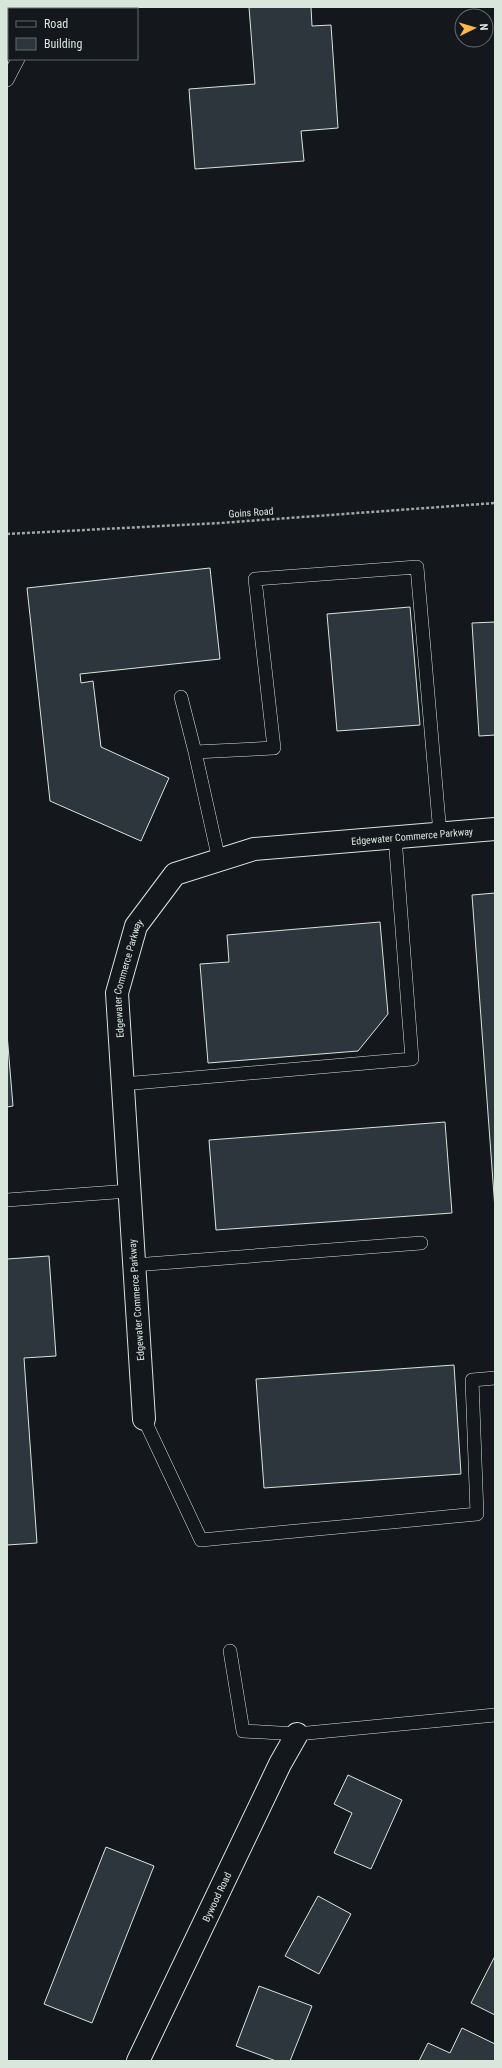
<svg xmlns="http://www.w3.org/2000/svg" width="502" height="2068" viewBox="0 0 502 2068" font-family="'Roboto Condensed',sans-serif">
<rect width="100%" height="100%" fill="#14181c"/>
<path fill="#2c363c" stroke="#d8e6dc" d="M249,7H311L312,26L331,25L338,128L301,131L304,161L195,169L189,89L255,84Z
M210,568L220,659L80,674L81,683L93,681L101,747L169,778L141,841L50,801L27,588Z
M410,607L420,725L337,731L327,614Z
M495,622V735L479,736L472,623Z
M495,893V1209L472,895Z
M380,922L388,1014L358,1051L208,1063L200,964L229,962L227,935Z
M7,1034L13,1106L7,1107Z
M445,1122L452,1213L216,1230L209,1140Z
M49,1256L56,1356L24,1358L37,1543L7,1545V1259Z
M454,1365L461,1474L264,1488L256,1379Z
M348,1775L402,1800L371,1869L334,1853L352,1813L334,1804Z
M106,1847L154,1866L92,2023L44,2004Z
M318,1896L351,1914L319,1974L285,1956Z
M495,1956V2015L471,2003Z
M259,1986L312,2006L290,2061H276L236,2046Z
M462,2028L495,2044V2061H419L428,2043L450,2053Z"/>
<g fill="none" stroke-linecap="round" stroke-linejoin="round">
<defs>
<path id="lane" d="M43,9L44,7
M7,80L18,59
M181,697L195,752
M219,860L195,752L274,748L255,579L417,567L440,834
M123,1084L412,1059L395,837
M7,1200L129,1191
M134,1265L421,1243
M144,1419L201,1540L477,1514L472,1380L495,1378
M230,1651L243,1731L297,1734L495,1715"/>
<g id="street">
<path id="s1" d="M144,1419L117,993L136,926L175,874L254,849L495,829"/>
<path id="s2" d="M138,2061L280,1764L297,1734"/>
</g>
</defs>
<use href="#lane" stroke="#d8e6dc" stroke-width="14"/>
<use href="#street" stroke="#d8e6dc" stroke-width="24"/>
<path stroke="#9da8a2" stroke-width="2.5" stroke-dasharray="3 2" stroke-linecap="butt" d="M7,534L220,523L495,503"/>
<use href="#lane" stroke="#14181c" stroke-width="13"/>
<use href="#street" stroke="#14181c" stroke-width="22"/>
</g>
<g text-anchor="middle" stroke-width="3" stroke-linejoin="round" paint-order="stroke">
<g font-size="10" fill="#d8e6dc" stroke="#14181c">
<text transform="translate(251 512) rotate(-4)" y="4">Goins Road</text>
<text dy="4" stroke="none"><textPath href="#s1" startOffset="803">Edgewater Commerce Parkway</textPath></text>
<text dy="4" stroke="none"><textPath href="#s1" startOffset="443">Edgewater Commerce Parkway</textPath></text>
<text transform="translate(136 1300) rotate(-94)" y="4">Edgewater Commerce Parkway</text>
<text dy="4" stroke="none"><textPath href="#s2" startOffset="182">Bywood Road</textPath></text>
</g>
</g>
<rect width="502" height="2068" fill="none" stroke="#d8e6dc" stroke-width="16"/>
<rect x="8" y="8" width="130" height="52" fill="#14181c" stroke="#626a69"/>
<rect x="16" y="21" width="20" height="6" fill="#14181c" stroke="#626a69"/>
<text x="44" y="28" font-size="12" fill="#d8e6dc">Road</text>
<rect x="16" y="38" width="20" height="12" fill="#2c363c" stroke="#626a69"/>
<text x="44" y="48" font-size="12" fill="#d8e6dc">Building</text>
<g transform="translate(474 28) rotate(85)"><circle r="19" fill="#14181c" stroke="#626a69"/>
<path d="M0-3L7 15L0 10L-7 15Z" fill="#ffb74d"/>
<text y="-6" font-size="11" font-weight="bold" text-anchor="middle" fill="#d8e6dc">N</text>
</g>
</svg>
